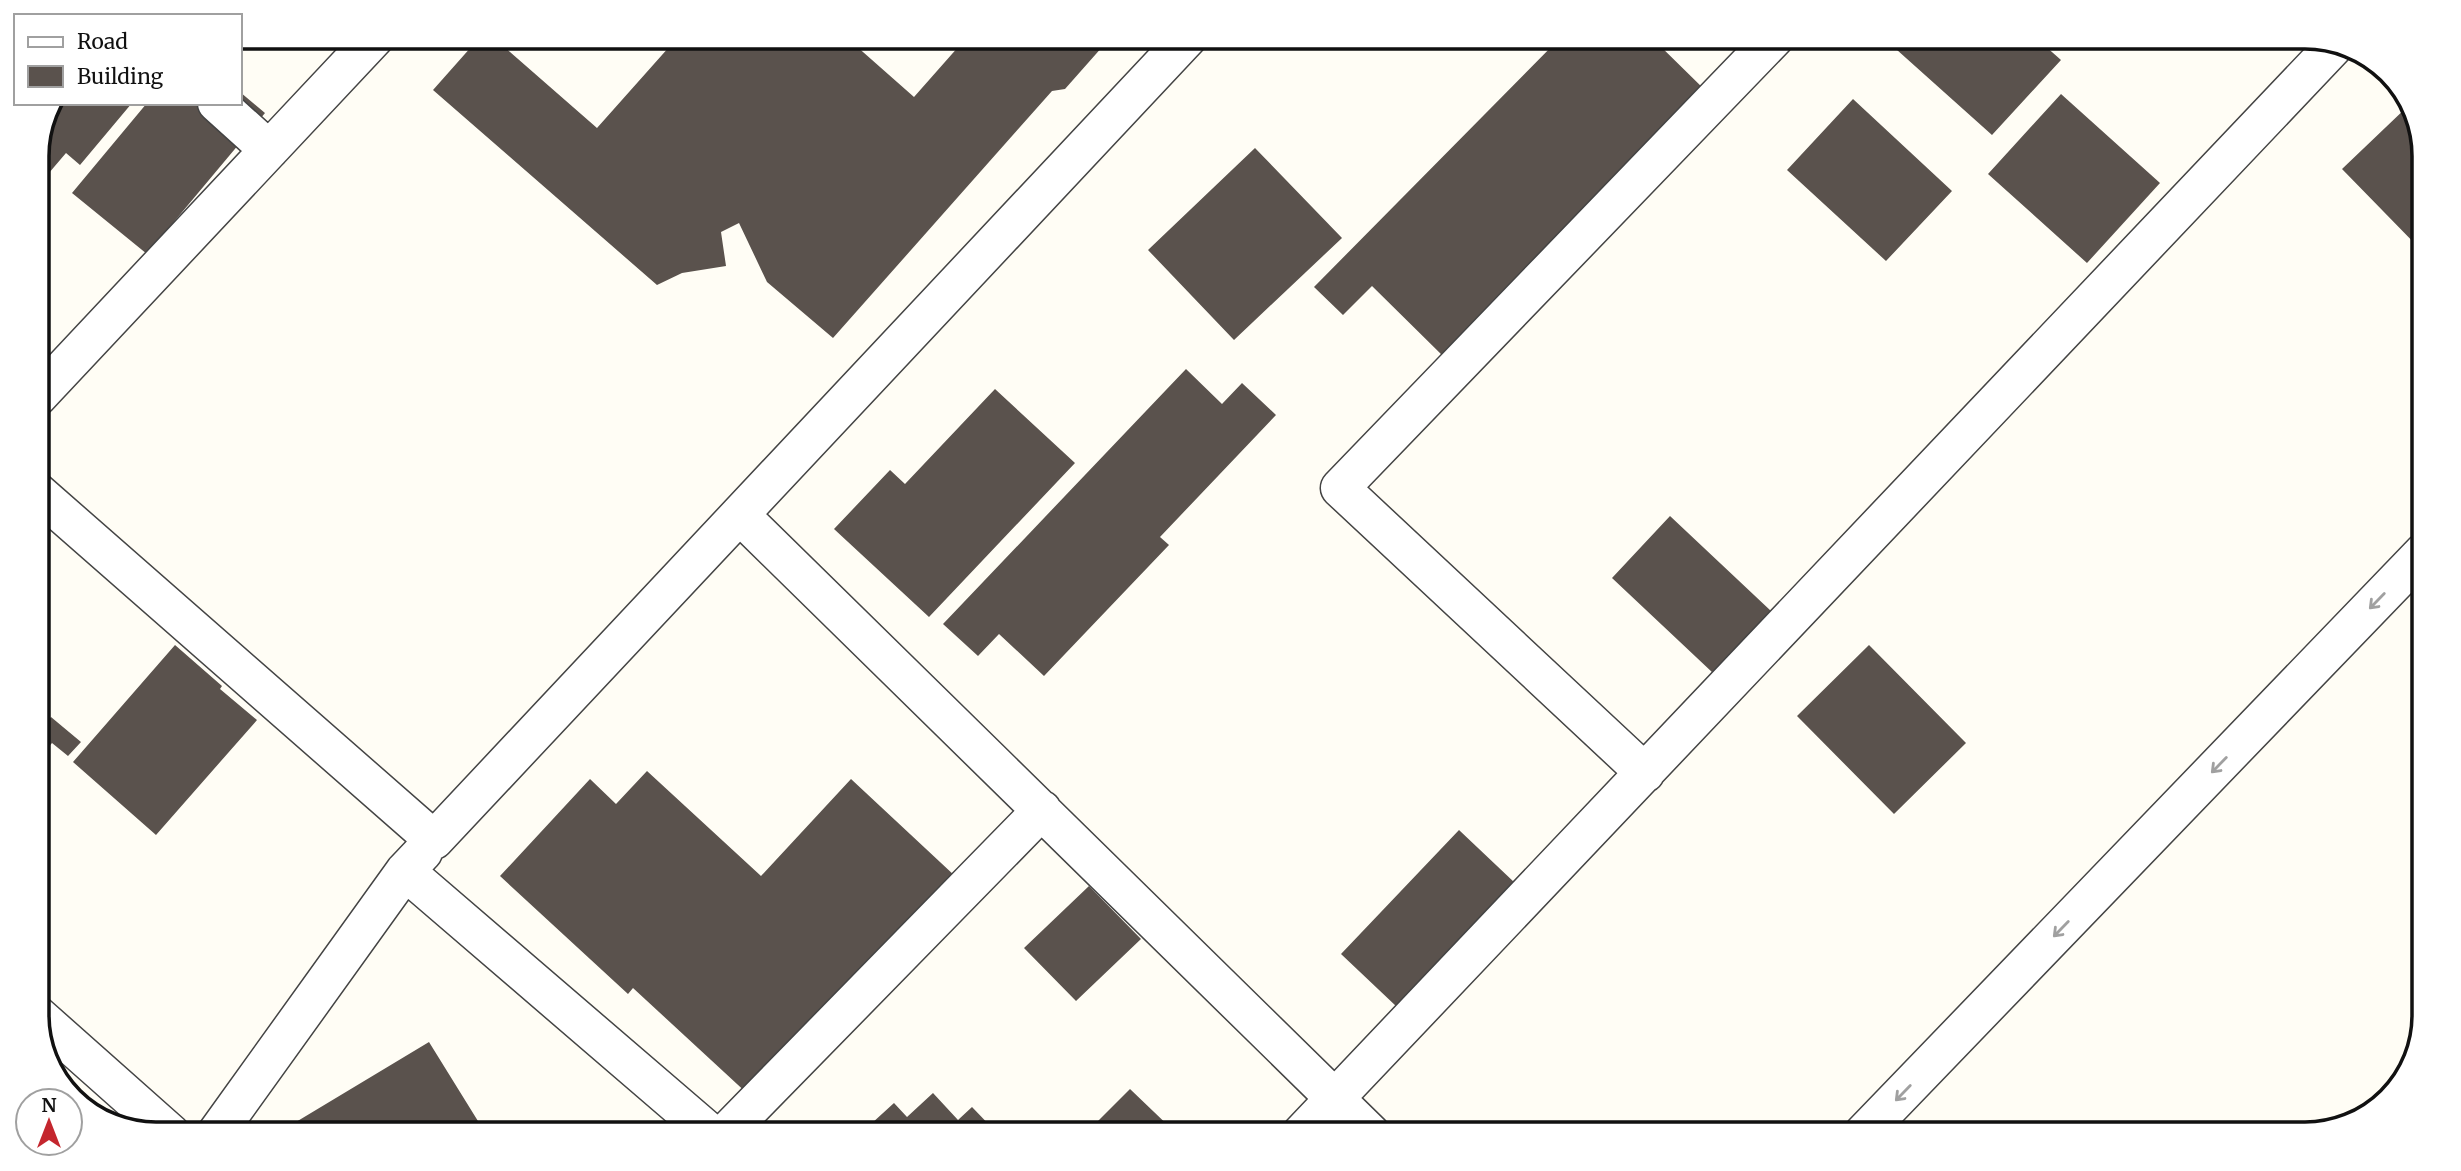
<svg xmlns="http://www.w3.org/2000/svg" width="2461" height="1171" viewBox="0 0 2461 1171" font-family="Merriweather,serif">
<rect width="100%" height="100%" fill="#fffdf5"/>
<path fill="#5a524d" d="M480,37H493L597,128L678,37H846L914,97L967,37H1111L1065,89L1052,91L833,338L767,282L739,223L721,232L726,266L682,273L657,285L433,90Z
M1561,37H1651L1709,94L1446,359L1372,286L1343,315L1314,287Z
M1891,37H2035L2061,60L1992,135L1887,41Z
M240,92L265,113L147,254L72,193L147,103H240Z
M2061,94L2160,183L2087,263L1988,174Z
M1853,99L1952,191L1886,261L1787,170Z
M58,103H132L80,165L66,153L37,187V149Z
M2408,106L2424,149V253L2342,169Z
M1255,148L1342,238L1234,340L1148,250Z
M1186,369L1222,404L1242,383L1276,415L1160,537L1169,545L1044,676L999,634L978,656L943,624Z
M995,389L1075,463L929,617L834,529L890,470L905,484Z
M1670,516L1771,611L1713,673L1612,578Z
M175,645L222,686L220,689L257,720L156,835L73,762Z
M1869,645L1966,743L1894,814L1797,716Z
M37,716L46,724L51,717L81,742L68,756L52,743L37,761Z
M647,771L761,876L851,779L955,876L750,1096L633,988L628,994L500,876L590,779L616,804Z
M1459,830L1515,883L1397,1007L1341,954Z
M1089,886L1141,939L1076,1001L1024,948Z
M429,1042L486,1134H276Z
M1130,1089L1177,1134H1085Z
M933,1093L958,1120L972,1107L998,1134H860L894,1103L907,1117Z"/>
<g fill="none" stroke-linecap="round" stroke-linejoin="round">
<defs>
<path id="street" d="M217,103L269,150
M37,397L375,37
M37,492L434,840L1188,37
M740,515L1371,1134
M1645,773L1340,488L1775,37
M405,871L711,1134
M37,1015L171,1134
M216,1134L405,871L423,852
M725,1134L1042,810
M1301,1134L2336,44
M1863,1134L2424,552"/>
</defs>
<use href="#street" stroke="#444" stroke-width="41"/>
<use href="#street" stroke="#fff" stroke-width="38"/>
</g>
<defs><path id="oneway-shaft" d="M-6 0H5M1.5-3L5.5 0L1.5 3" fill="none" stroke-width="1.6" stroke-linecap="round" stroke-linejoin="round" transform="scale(1.75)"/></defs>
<g stroke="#a0a0a0">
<use href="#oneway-shaft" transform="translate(2377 601) rotate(134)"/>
<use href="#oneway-shaft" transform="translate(2219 765) rotate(134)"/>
<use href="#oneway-shaft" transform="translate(2061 929) rotate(134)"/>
<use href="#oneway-shaft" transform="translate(1903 1093) rotate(134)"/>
</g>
<path d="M0 0H2461V1171H0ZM156 49H2305A107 107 0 0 1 2412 156V1015A107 107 0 0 1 2305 1122H156A107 107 0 0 1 49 1015V156A107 107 0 0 1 156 49Z" fill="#fff" fill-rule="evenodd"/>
<path fill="none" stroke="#111" stroke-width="3.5" d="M156 49H2305A107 107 0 0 1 2412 156V1015A107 107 0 0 1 2305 1122H156A107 107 0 0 1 49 1015V156A107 107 0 0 1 156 49Z"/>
<rect x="14" y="14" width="228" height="91" fill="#ffffff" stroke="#a0a0a0" stroke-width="2"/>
<rect x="28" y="37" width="35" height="10" fill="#ffffff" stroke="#a0a0a0" stroke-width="2"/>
<text x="77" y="49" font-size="21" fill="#111111">Road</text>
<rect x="28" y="66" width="35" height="21" fill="#5a524d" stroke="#a0a0a0" stroke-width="2"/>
<text x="77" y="84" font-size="21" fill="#111111">Building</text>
<g transform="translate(49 1122)"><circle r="33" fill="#ffffff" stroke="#a0a0a0" stroke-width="2"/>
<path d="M0-5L12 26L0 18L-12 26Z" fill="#c4262e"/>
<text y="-10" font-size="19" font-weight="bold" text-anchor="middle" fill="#111111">N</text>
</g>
</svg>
